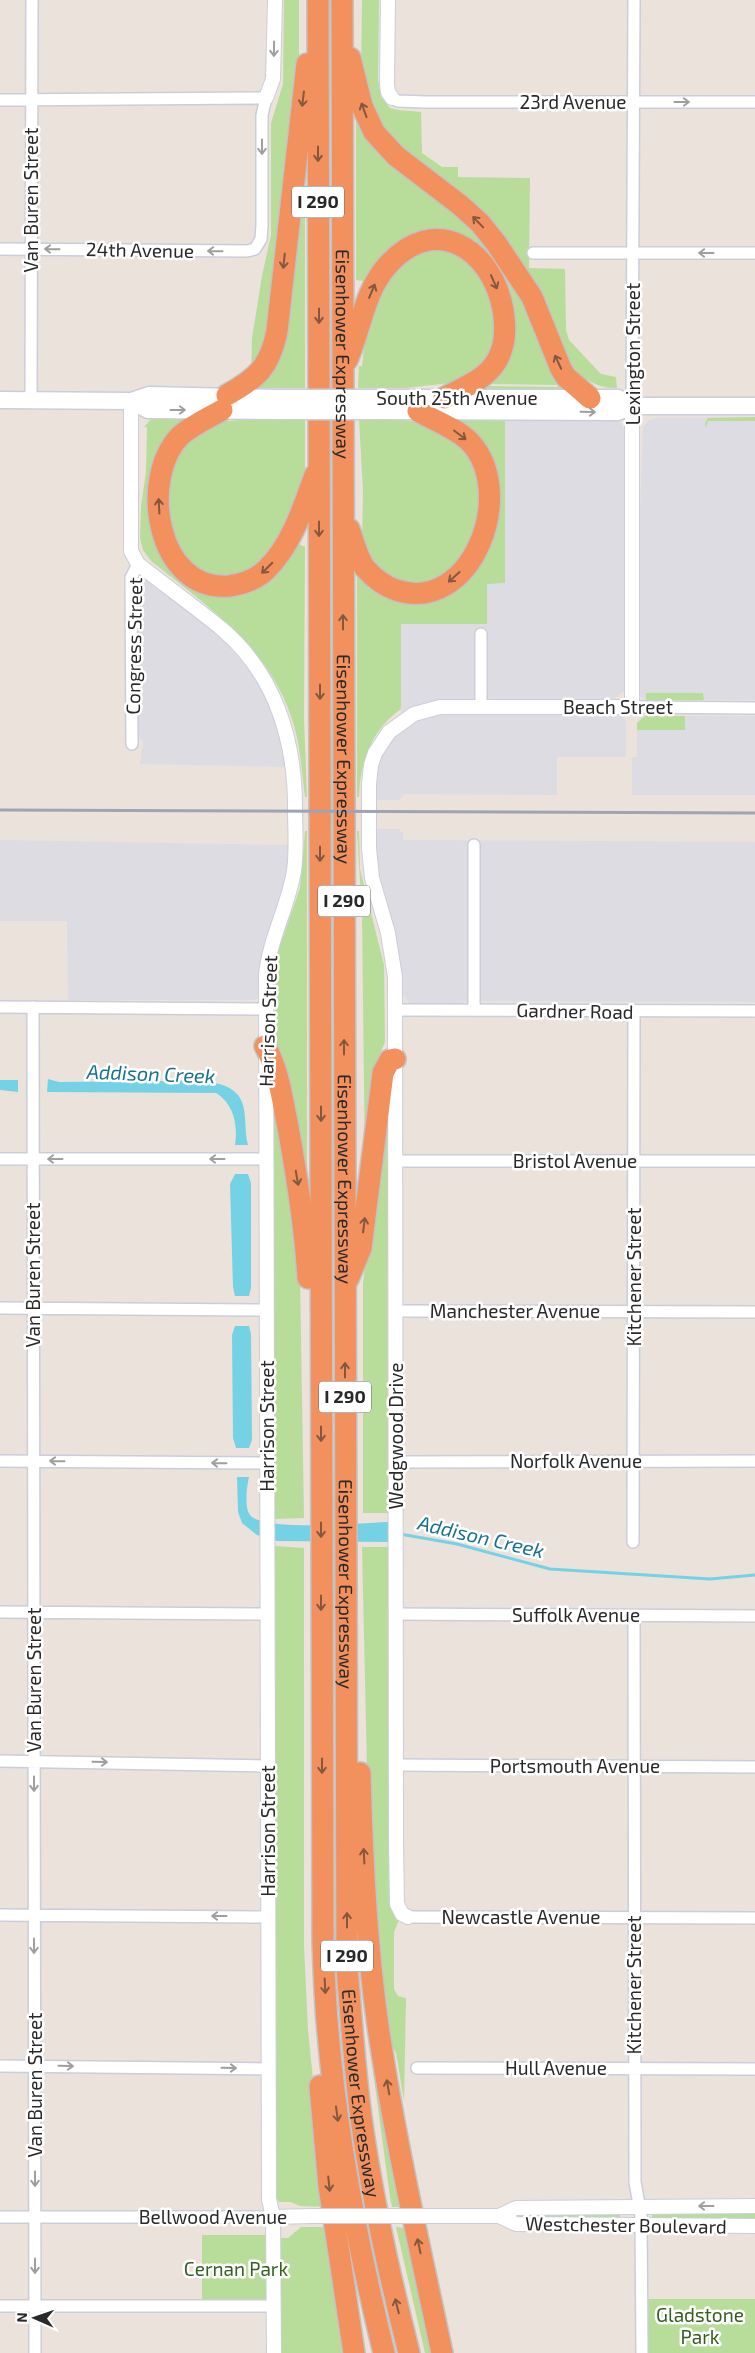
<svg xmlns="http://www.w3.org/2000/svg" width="755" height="2353" viewBox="0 0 755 2353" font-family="'Exo 2',sans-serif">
<rect width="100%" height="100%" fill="#eae2db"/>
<path fill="#dddce3" d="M505,417L618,419L622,424L625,432L626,684L624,691L610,701L416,707L401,714V624H487V583H505Z
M755,417V700L643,699L639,696L637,590L643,427L648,421L656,418Z
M147,579L152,581L221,638L256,678L276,719L288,767L140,764L143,743L138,733L136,591L138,585Z
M434,713L620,714L624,716L626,723V757H557V795L404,794L400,800H374L376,772L380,755L394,736L416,719Z
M646,716H755V795H632V757H637V723L640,718Z
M375,829H400V832H403V840L755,842V1002L467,1001L459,1004H410L400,990L376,870Z
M0,840L289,845V861L281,899L264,950L259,997L255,1000H68L67,921H0Z"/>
<path fill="#b8dd9b" d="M284,0H299V97L272,335L251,376L252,338L262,276L271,235V123L283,84Z
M362,0H379L378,79L381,97L390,108L398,110L421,112L422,153L442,167H458V177L530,178L529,268L565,269L566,330L569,340L601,374L616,377L617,388C600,389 586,381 574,369L570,372L532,288L393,147L361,86Z
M356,116L496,250L562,379L556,385L487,384L505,299L448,236L370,282L356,280Z
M305,175V388H256Z
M434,248L456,252L481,273L493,306L496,337L488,360L459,382L406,388H358L359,366H362L365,338L382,288L409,256Z
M564,381L571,390L465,391L486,386L557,387Z
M201,416L182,429L156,528L218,592L297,543L305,547L304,718L307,797H305C302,775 301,752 295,729C274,651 211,609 151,561L143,550L140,538L141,506L146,472L147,427H144L152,418Z
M271,417V420L305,419V472L285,529L259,566L236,577L201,574L172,540L167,488L178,454L196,429L218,422Z
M391,417L433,426L447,432L475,465L482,496L469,547L447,573L424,583L401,582L376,568L362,548L363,491L359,419L390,420Z
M755,417V421H708L706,428L705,423L708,418Z
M505,418V583L487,584V624H401V709C371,730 360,762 359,797H357V575L438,593L495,501L452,420Z
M646,693H703L704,700H646Z
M645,716H685V730H637V723Z
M305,831H307V1196L274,1045L277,954L300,888Z
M357,831H359L360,869L384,965L385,1042L376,1064L365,1173L362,914Z
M389,1073L390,1501H388V1513H363V1283Z
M271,1082H275L300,1276L304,1518L274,1519L275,1500H273Z
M275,1546L304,1548V1947L308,2030L326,2207L300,2206L291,2202H279L276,2197Z
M362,1547H388V1559H390L391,1907L399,1920L394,1932V1989L398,1996L406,1998L404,2101L396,2053L390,2043L383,1998L368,1813Z
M367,2011L401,2207H392L390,2197L365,2012Z
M755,2212V2221L652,2219V2213Z
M620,2213V2219L515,2217V2214Z
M301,2227H328L348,2353H280V2238H288Z
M396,2227L405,2228L433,2353H425Z
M202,2235H270V2302H202Z
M645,2299H755V2353H645Z"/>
<path fill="#75d2e5" d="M153,1074H159V1081C183,1081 232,1075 242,1102C247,1115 244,1131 248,1145H235C238,1125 234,1104 216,1093L47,1092L48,1079L59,1082L152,1081Z
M0,1080H18V1092L0,1090Z
M235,1174H248L251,1183V1288L249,1296H235L233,1287L230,1184Z
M235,1326H249L251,1334L252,1440L249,1448H236L233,1438L232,1335Z
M237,1477H249C247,1486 244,1507 250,1515C263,1532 364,1523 388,1522V1542L277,1541L257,1535L242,1523L238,1512Z"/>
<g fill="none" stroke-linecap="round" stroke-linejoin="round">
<path stroke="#75d2e5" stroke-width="3" d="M400,1534L457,1544L550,1569L710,1579L755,1575"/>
<defs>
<path id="minor" d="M392,98L398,101L425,102H755
M0,100L266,98L262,115V225L261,239L255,249L247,251L0,249
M533,253H755
M31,400L32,0
M632,406L634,0
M481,634V706
M632,707L755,708
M132,744L131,578L138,564
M474,845V1010
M0,1007L266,1009
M33,1007L35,2353
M395,1010L755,1011
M0,1159H266
M396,1161H755
M0,1308L267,1310
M395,1311L755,1312
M0,1461L268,1463
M396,1462L755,1461
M633,1542L634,1011
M0,1612L267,1614
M396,1614L755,1616
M634,1616L635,2182L641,2216L642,2353
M0,1761L268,1766
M396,1765L755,1767
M0,1915L268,1917
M408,1917L755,1918
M0,2066L268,2069
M417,2068L755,2069
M0,2217H273
M0,2306H274"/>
<path id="tertiary" d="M388,0L387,85L388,92L392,98
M266,98L273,79L275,0
M131,401V551L138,564C166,586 195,607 222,629C275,674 295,740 295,807C295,828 297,850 294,871C288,907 270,938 266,974L269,2199L273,2217L274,2353
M408,1917L402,1914L397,1904L396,1842L395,977L388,933L372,878L369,848V784L371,765L375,753L389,732L414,714L440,707H632V406
M426,2216H499L516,2208L755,2206
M499,2216L516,2224L755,2226
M273,2217L312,2216"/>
<path id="secondary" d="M382,398H618L632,406
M0,400L131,401L149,395L280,398
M131,401L148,410L280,411
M382,411L618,412L632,406H755"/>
<g id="motorway">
<path d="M318,0L323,1941C324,1971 325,2002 328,2032C337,2141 358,2247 384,2353"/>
<path id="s1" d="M342,0L347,1968C352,2025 355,2082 364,2138C375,2211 391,2282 409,2353"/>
<path d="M350,58L362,106L374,132L396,156L460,205L480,223L496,243L532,297L561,369L566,377L590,398"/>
<path d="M347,360C361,329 364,292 387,266C434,212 492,248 503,310C506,327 506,346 496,362C485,380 462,388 444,398"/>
<path d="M227,395C258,378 270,366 277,331L307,64"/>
<path d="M222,410C208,418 192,425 180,436C139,478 156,592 229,586C243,584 257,579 267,569C292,544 303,508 315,475"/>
<path d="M349,529C354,542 357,557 365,568C373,577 384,586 396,590C471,615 518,494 470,442C456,428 435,421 418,411"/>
<path d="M265,1046C279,1071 282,1098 288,1127C297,1177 305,1227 308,1278"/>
<path d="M348,1279L361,1248L383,1073L390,1060L395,1059"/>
<path d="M360,1773C362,1857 366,1943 378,2026C394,2136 419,2244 442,2353"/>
<path d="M320,2086L329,2186L354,2353"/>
</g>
</defs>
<use href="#minor" stroke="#caceda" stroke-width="14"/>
<use href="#tertiary" stroke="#caceda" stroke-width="16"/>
<use href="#secondary" stroke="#caceda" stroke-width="19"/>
<use href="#motorway" stroke="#c3c3c3" stroke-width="24"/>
<use href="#minor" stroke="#fff" stroke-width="11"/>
<use href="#tertiary" stroke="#fff" stroke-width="14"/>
<use href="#secondary" stroke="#fff" stroke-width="16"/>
<use href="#motorway" stroke="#f2915e" stroke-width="21"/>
<path stroke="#9fa3b2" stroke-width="3" d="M0,810L755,813"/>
<defs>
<path id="tertiary-bridge" d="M312,2216H426"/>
<path id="secondary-bridge" d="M280,398H382
M280,411H382"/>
</defs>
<use href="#tertiary-bridge" stroke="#caceda" stroke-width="16" stroke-linecap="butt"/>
<use href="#secondary-bridge" stroke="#caceda" stroke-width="19" stroke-linecap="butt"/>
<use href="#tertiary-bridge" stroke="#fff" stroke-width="14"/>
<use href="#secondary-bridge" stroke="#fff" stroke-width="16"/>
</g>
<defs><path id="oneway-shaft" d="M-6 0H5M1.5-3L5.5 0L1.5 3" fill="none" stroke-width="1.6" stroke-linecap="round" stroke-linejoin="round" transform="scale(1.25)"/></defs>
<g stroke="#9f9f9f">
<use href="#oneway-shaft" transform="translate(274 49) rotate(91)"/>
<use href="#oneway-shaft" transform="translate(682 102)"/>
<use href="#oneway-shaft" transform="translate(262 147) rotate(90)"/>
<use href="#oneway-shaft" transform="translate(52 249) rotate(-179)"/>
<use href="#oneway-shaft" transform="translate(215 251) rotate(-179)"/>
<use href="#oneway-shaft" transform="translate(706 253) rotate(-180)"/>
<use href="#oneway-shaft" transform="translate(178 410)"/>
<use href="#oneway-shaft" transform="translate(588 412) rotate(1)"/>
<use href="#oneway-shaft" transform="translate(55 1159) rotate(-180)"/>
<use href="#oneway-shaft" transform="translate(217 1159) rotate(-180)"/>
<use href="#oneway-shaft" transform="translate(57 1461) rotate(-179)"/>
<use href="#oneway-shaft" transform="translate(219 1463) rotate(-179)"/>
<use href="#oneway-shaft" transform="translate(100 1762) rotate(1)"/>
<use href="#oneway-shaft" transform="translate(34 1784) rotate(90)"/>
<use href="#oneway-shaft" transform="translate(219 1916) rotate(-180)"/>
<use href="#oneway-shaft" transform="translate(34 1946) rotate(90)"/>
<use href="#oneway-shaft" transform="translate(66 2066) rotate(1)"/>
<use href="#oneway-shaft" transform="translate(229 2068) rotate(1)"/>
<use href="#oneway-shaft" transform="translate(35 2179) rotate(90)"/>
<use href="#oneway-shaft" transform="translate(706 2206) rotate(-180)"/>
<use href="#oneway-shaft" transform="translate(35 2266) rotate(90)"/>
</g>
<g stroke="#835841">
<use href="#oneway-shaft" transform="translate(303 99) rotate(97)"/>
<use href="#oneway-shaft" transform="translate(364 110) rotate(-110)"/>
<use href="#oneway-shaft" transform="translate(318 154) rotate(90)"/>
<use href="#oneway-shaft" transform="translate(478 222) rotate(-134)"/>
<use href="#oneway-shaft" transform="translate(284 261) rotate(96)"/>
<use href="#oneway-shaft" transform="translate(494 282) rotate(66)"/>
<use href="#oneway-shaft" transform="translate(372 291) rotate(-67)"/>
<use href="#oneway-shaft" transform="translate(319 316) rotate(90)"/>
<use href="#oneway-shaft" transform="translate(558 362) rotate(-115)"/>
<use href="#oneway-shaft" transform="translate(460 435) rotate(37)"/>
<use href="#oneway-shaft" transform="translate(159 506) rotate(-93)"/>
<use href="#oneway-shaft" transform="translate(319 529) rotate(90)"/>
<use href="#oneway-shaft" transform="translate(267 568) rotate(135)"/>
<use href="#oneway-shaft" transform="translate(454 577) rotate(138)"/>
<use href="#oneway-shaft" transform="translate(343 622) rotate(-90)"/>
<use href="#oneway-shaft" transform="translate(320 692) rotate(90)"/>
<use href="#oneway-shaft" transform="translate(320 854) rotate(90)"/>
<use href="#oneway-shaft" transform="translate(344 1047) rotate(-90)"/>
<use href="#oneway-shaft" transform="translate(321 1114) rotate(90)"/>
<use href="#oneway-shaft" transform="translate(297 1178) rotate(80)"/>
<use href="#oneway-shaft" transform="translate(364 1225) rotate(-83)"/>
<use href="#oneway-shaft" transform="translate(345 1370) rotate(-90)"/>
<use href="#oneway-shaft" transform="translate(321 1434) rotate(90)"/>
<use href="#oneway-shaft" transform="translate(321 1530) rotate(90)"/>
<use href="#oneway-shaft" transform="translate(321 1603) rotate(90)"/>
<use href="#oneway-shaft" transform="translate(322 1766) rotate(90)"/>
<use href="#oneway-shaft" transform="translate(364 1856) rotate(-93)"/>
<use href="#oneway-shaft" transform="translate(347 1920) rotate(-90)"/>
<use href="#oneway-shaft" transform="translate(325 1986) rotate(87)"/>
<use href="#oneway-shaft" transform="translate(388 2087) rotate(-100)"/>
<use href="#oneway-shaft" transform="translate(337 2114) rotate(82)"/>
<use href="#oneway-shaft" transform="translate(329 2184) rotate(84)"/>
<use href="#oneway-shaft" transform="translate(419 2246) rotate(-102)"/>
<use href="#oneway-shaft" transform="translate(397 2306) rotate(-104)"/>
</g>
<g text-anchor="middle" stroke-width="5" stroke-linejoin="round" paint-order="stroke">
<g fill="#fff" stroke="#696969" stroke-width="1">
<rect x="292" y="186.5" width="52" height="31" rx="4"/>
<rect x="318" y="885.5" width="52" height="31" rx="4"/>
<rect x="319" y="1381.5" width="52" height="31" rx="4"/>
<rect x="321" y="1940.5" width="52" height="31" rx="4"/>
</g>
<g font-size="18" font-weight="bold" fill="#292929">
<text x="318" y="208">I 290</text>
<text x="344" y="907">I 290</text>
<text x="345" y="1403">I 290</text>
<text x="347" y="1962">I 290</text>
</g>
<g font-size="19" fill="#292929" stroke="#fff">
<text x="573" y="109">23rd Avenue</text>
<text transform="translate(31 200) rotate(-90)" y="7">Van Buren Street</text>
<text transform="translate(140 250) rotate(1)" y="7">24th Avenue</text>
<text dy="7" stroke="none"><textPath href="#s1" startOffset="354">Eisenhower Expressway</textPath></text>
<text transform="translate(633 354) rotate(-90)" y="7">Lexington Street</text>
<text x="457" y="405">South 25th Avenue</text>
<text transform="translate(134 646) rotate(-89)" y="7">Congress Street</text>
<text x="618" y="714">Beach Street</text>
<text dy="7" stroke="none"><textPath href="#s1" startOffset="759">Eisenhower Expressway</textPath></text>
<text transform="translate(575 1011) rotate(1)" y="7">Gardner Road</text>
<text transform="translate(268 1021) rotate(-88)" y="7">Harrison Street</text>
<text x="575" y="1168">Bristol Avenue</text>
<text dy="7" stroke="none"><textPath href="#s1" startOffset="1179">Eisenhower Expressway</textPath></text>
<text transform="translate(33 1275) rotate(-90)" y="7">Van Buren Street</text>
<text transform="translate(634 1277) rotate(-90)" y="7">Kitchener Street</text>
<text x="515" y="1318">Manchester Avenue</text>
<text transform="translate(267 1426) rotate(-90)" y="7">Harrison Street</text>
<text transform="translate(396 1436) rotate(-90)" y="7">Wedgwood Drive</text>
<text x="576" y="1468">Norfolk Avenue</text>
<text dy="7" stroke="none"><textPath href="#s1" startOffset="1584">Eisenhower Expressway</textPath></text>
<text x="576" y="1622">Suffolk Avenue</text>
<text transform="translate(34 1680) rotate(-90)" y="7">Van Buren Street</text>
<text x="575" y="1773">Portsmouth Avenue</text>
<text transform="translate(268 1831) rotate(-90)" y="7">Harrison Street</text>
<text x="521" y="1924">Newcastle Avenue</text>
<text transform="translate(634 1985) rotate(-90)" y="7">Kitchener Street</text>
<text x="556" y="2075">Hull Avenue</text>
<text transform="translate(35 2085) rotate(-90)" y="7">Van Buren Street</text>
<text dy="7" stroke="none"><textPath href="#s1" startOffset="2094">Eisenhower Expressway</textPath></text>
<text x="213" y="2224">Bellwood Avenue</text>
<text transform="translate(626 2225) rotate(1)" y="7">Westchester Boulevard</text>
</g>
<g font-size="19" fill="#32601f" stroke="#fff">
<text x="236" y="2276">Cernan Park</text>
<text x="700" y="2322">Gladstone<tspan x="700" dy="22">Park</tspan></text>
</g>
<g font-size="20" font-style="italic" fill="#17718f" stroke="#fff">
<text transform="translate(151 1074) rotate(2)" y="7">Addison Creek</text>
<text transform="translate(481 1537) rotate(13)" y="7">Addison Creek</text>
</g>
</g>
<g transform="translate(35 2318) rotate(272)" stroke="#ffffff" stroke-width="4" paint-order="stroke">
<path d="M0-4L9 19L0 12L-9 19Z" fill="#292929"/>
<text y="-8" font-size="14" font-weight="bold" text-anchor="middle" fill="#292929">N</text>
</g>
</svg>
